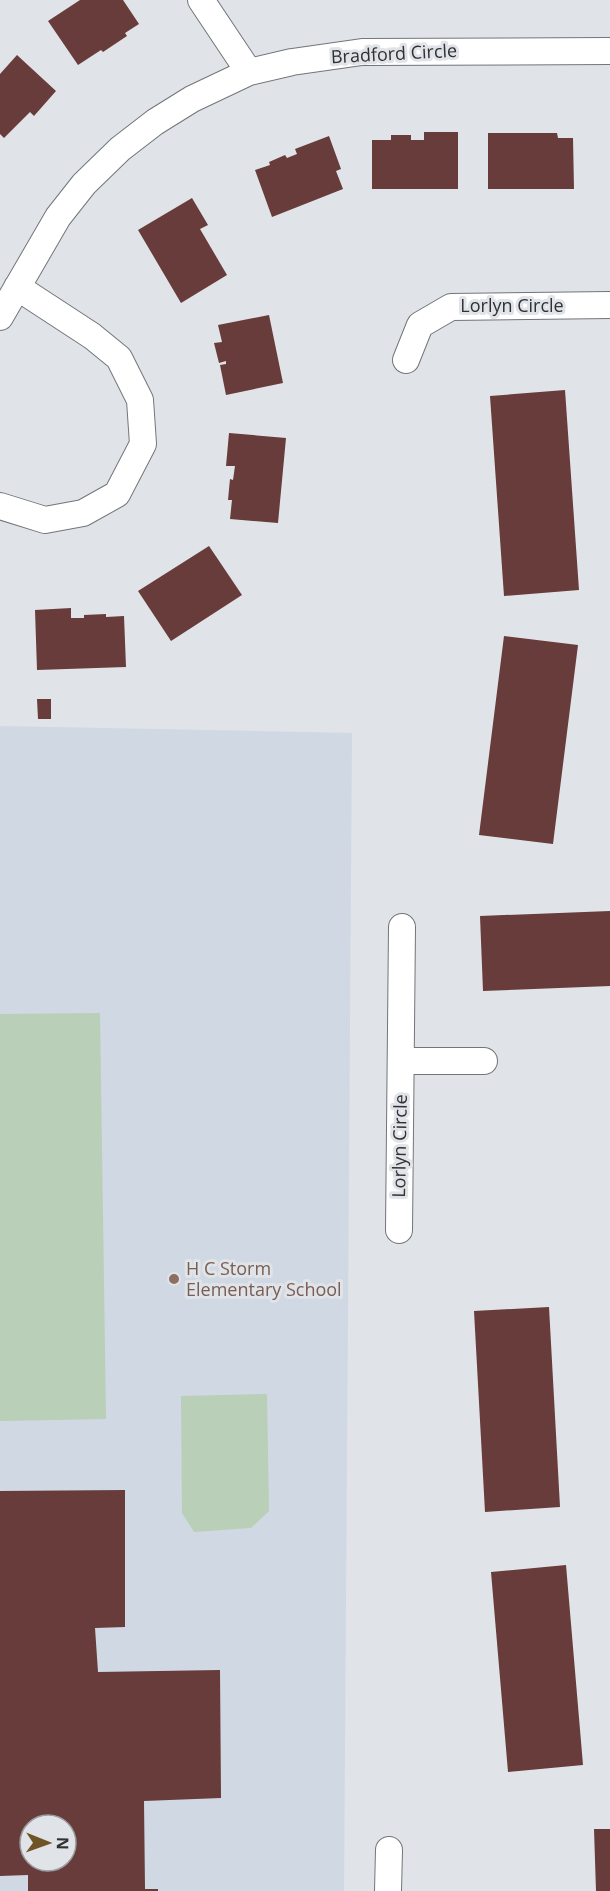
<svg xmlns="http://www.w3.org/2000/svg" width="610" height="1891" viewBox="0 0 610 1891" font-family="'Open Sans',sans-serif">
<rect width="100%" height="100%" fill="#e0e3e8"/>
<path fill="#d0d8e3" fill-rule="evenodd" d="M0,726L352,733L344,1891H0ZM30,1825H66V1861H30Z"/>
<path fill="#b9cfb7" d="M100,1013L106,1419L0,1421V1014Z
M267,1394L269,1511L251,1528L194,1532L182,1513L181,1396Z"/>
<path fill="#673c3a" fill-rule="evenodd" d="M80,0H123L139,24L125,33L127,36L103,52L101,50L78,65L48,21Z
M17,55L56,91L34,116L30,112L4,138L0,134V74Z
M424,132H458V189H372V140H391V135H411V140H424Z
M488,133H557L558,138H573L574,189H488Z
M329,136L341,169L336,171L343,189L272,217L255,170L270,165L269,162L285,155L287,158L297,154L295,149Z
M192,198L208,225L200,229L227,275L181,303L138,230Z
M269,315L283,383L226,395L220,365L226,364V361L219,363L214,343L222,342L218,325Z
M565,390L579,590L504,596L490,396Z
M229,433L286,438L278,523L230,519L232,500H228L230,479L233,480L235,466H226Z
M209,546L242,595L171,641L138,591Z
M71,608V618H84V615L106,614V617L124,616L126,667L37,670L35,610Z
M504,636L578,645L553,844L479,835Z
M37,699H51V719H38Z
M610,911V986L483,991L480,916Z
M549,1307L560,1507L485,1512L474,1311Z
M125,1490V1627L95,1628L98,1672L220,1670L221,1798L144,1801L145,1889H158V1891H28V1875L0,1876V1491ZM30,1825H66V1861H30Z
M566,1565L583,1765L508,1772L491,1572Z
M594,1829H610V1891H596Z"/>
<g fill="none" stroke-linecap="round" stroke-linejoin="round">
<defs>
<path id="street" d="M201,0L249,72
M0,317L58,217L84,184L120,149L155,122L192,99L249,72L292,62L362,52L610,51
M406,360L420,325L451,307L610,305
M0,506L45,520L83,513L117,494L143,444L140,400L119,358L92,336L17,287
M402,1061H484
M399,1230L402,927
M388,1891L389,1850"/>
</defs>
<use href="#street" stroke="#727579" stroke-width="28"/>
<use href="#street" stroke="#fff" stroke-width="26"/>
</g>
<circle fill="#8d6e63" stroke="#e0e3e8" stroke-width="2" cx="174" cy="1279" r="6"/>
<g text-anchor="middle" stroke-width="6" stroke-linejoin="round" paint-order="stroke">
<g font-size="18" fill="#303133" stroke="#e0e3e8">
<text transform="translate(394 54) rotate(-3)" y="6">Bradford Circle</text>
<text x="512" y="312">Lorlyn Circle</text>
<text transform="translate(400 1146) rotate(-89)" y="6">Lorlyn Circle</text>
</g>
<g font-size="18" fill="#785e54" stroke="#e0e3e8" text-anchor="start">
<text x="186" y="1275">H C Storm<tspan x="186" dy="21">Elementary School</tspan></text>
</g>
</g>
<g transform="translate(48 1843) rotate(91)"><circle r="28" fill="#e0e3e8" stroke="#9a9ca0" stroke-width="1.5"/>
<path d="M0-4.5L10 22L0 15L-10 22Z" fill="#6f5426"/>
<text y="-9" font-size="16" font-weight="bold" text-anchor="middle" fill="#303133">N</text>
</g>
</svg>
